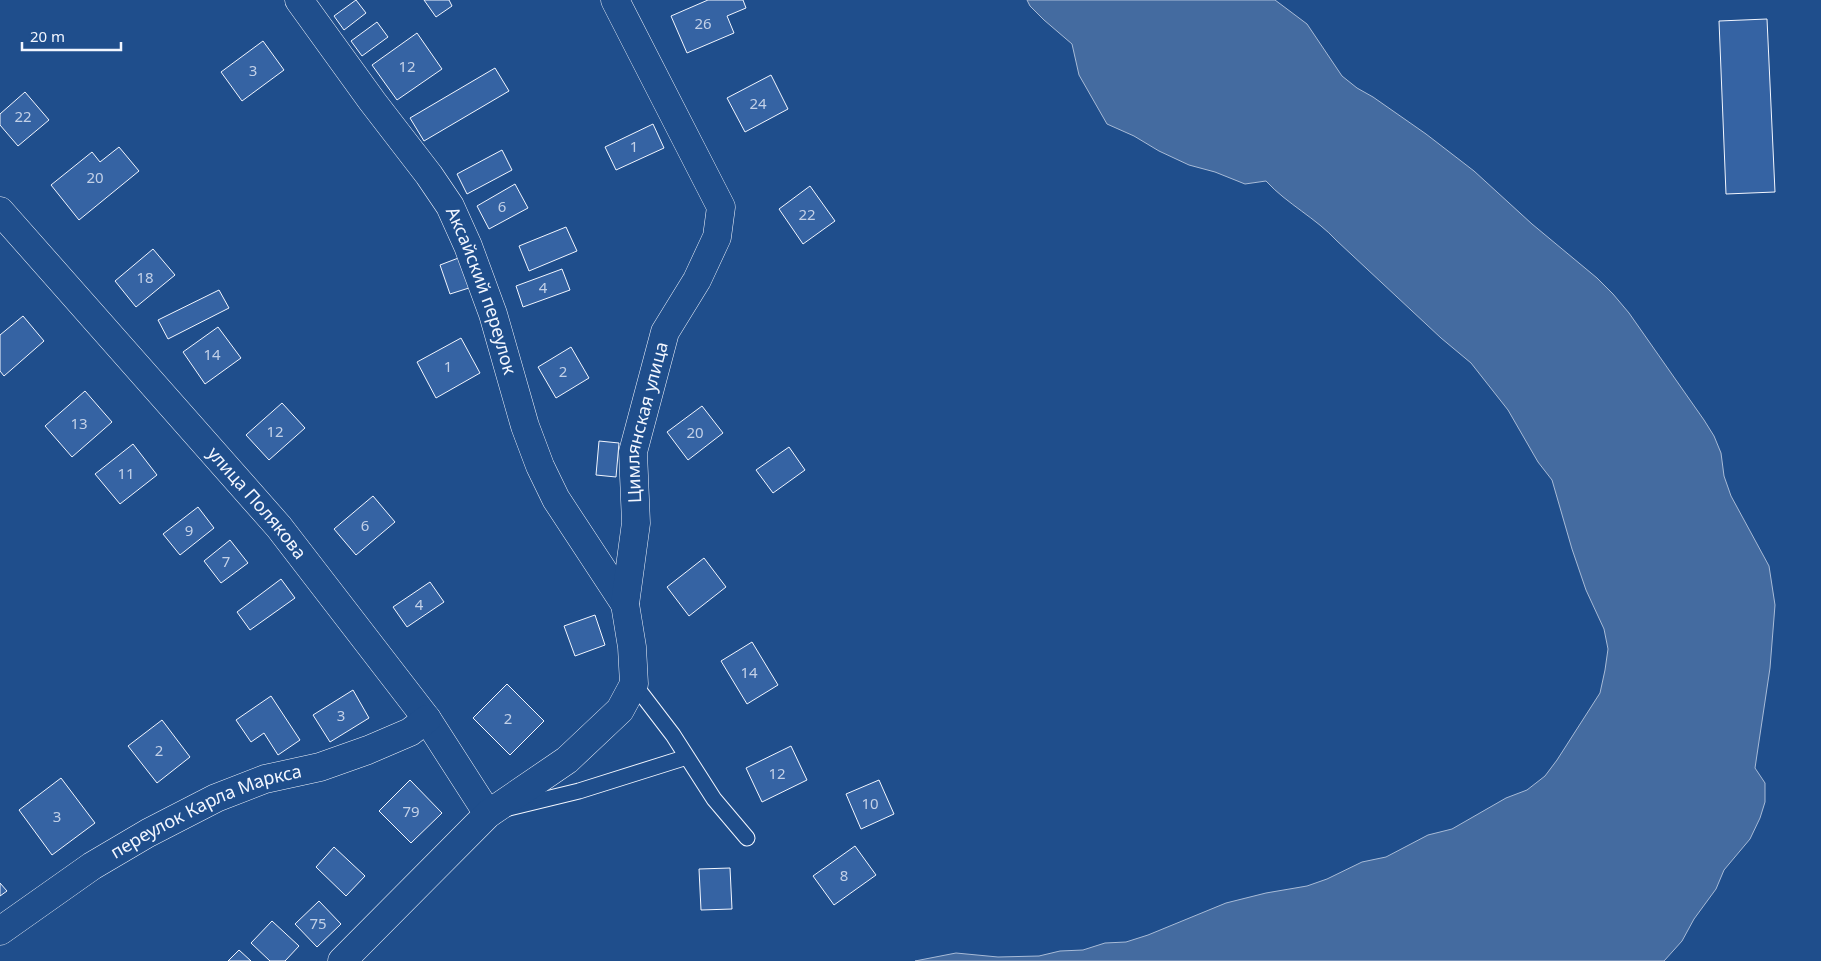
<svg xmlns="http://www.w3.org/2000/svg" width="1821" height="961" viewBox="0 0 1821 961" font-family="'Noto Sans',sans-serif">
<rect width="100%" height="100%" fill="#1f4e8c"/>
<path fill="#446ba0" stroke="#a8bbd7" d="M1027,0H1275L1307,24L1342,76L1357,88L1373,97L1426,134L1474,171L1532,224L1597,278L1613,294L1629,313L1704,420L1714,436L1721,453L1724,476L1731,496L1769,566L1775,605L1770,668L1755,768L1765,783V802L1760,818L1750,839L1724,870L1716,889L1694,919L1682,941L1664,961H915L956,953L998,957L1039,956L1060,951L1083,950L1105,943L1126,942L1148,935L1226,903L1266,893L1307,886L1327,879L1362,862L1386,857L1428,835L1452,829L1506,798L1527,790L1545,776L1557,760L1600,693L1605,670L1608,649L1604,629L1586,590L1572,549L1552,480L1538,462L1508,410L1471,363L1441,338L1337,241C1316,218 1287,204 1266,181L1245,184L1215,172L1189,165L1159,151L1134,136L1107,124L1079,75L1072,44L1044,20L1030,6Z"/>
<path fill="#3563a3" stroke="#f2f6ff" d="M356,0L366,13L344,30L334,16Z
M424,0H449L452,6L436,17Z
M708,0H743L746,8L727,16L734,33L687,53L671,16Z
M1767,19L1775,192L1726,194L1719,21Z
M377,22L388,37L362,56L351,41Z
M417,33L442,69L397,100L372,65Z
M263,41L284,70L242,101L221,72Z
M495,68L509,91L424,141L410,118Z
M771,75L788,109L745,132L727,98Z
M25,92L49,120L18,146L0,125V114Z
M653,124L664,148L616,170L605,147Z
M119,147L139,171L79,220L51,185L92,152L100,162Z
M502,150L512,170L467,194L457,174Z
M515,184L528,208L489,229L477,206Z
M810,186L835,221L803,244L779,209Z
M566,227L577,251L529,271L519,246Z
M153,249L175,275L136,307L115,281Z
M461,257L472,287L450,294L440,265Z
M562,269L570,290L523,307L516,286Z
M219,290L229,308L168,339L158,320Z
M23,316L44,341L4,376L0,371V335Z
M218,327L241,358L205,384L183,352Z
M461,338L480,373L436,398L417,362Z
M571,347L589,378L556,398L538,367Z
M85,391L112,422L72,457L45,426Z
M282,403L305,428L269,460L246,435Z
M702,406L723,433L688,460L667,432Z
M599,441L619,443L616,477L596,475Z
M133,444L157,475L120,504L95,474Z
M789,447L805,470L773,493L756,470Z
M373,496L395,522L356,555L334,529Z
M198,507L214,528L180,555L163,534Z
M230,540L248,563L221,583L204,561Z
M704,558L726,587L689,616L667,587Z
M281,579L295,598L250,630L237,612Z
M430,582L444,602L407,627L393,607Z
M595,615L605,645L575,656L564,626Z
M752,642L778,685L747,704L721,661Z
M507,684L544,721L510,755L473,718Z
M353,690L369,718L330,742L313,715Z
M271,696L300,740L278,755L264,733L251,742L236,720Z
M162,720L190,757L157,783L128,746Z
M791,746L807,780L762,802L746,768Z
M61,778L95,823L52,855L19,810Z
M410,780L442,813L411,843L379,811Z
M879,780L894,814L861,829L846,794Z
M855,846L876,875L834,905L813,876Z
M334,847L365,876L346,896L316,867Z
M730,868L732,909L701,910L699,869Z
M0,883L7,891L0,896Z
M319,901L341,924L317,947L295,924Z
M272,921L299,946L285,961H270L251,943Z
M239,950L251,961H228Z"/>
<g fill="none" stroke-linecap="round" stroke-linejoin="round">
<defs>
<path id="lane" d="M634,684L673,735L714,799L747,838
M509,808L579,791L687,757"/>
<g id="street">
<path id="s1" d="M299,0L372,101L429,175L450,206L468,246L493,314L525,426L540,466L556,499L625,604"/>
<path id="s2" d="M0,211L279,527L427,719L488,814"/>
<path id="s3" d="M0,931L92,866L148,833L216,798L265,779L320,767L368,750L410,732L427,719"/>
<path id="s4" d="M342,961L488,814L567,760L620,710L634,684L632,647L625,604L636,523L633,452L665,332L697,280L717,237L721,207L615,0"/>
</g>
</defs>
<use href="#lane" stroke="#f2f6ff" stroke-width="17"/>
<use href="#street" stroke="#f2f6ff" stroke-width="29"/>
<use href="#lane" stroke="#1f4e8c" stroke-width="15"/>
<use href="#street" stroke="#1f4e8c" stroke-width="28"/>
</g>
<g text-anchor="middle" stroke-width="4" stroke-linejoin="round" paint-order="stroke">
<g font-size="15" fill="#c3d1e8">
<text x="703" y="29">26</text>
<text x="407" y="72">12</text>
<text x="253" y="76">3</text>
<text x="758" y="109">24</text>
<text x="23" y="122">22</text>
<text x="634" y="152">1</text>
<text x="95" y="183">20</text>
<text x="502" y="212">6</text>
<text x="807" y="220">22</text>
<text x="145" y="283">18</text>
<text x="543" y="293">4</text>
<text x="212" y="360">14</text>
<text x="448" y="372">1</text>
<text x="563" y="377">2</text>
<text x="79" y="429">13</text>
<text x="275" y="437">12</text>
<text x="695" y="438">20</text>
<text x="126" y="479">11</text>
<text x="365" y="531">6</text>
<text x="189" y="536">9</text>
<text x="226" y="567">7</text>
<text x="419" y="610">4</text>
<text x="749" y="678">14</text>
<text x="341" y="721">3</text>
<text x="508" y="724">2</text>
<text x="159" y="756">2</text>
<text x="777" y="779">12</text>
<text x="870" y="809">10</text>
<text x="411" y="817">79</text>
<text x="57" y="822">3</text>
<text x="844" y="881">8</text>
<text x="318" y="929">75</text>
</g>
<g font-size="18" fill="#f2f6ff" stroke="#1f4e8c">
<text dy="6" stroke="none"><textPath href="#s1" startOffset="346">Аксайский переулок</textPath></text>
<text dy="6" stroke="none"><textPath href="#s4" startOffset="670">Цимлянская улица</textPath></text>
<text dy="6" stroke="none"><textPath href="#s2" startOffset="389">улица Полякова</textPath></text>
<text dy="6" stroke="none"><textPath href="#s3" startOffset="240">переулок Карла Маркса</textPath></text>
</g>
</g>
<path d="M22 42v8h99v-8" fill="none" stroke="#f2f6ff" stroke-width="2.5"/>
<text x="30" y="42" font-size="15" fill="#f2f6ff" stroke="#1f4e8c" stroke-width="4" paint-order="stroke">20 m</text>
</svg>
